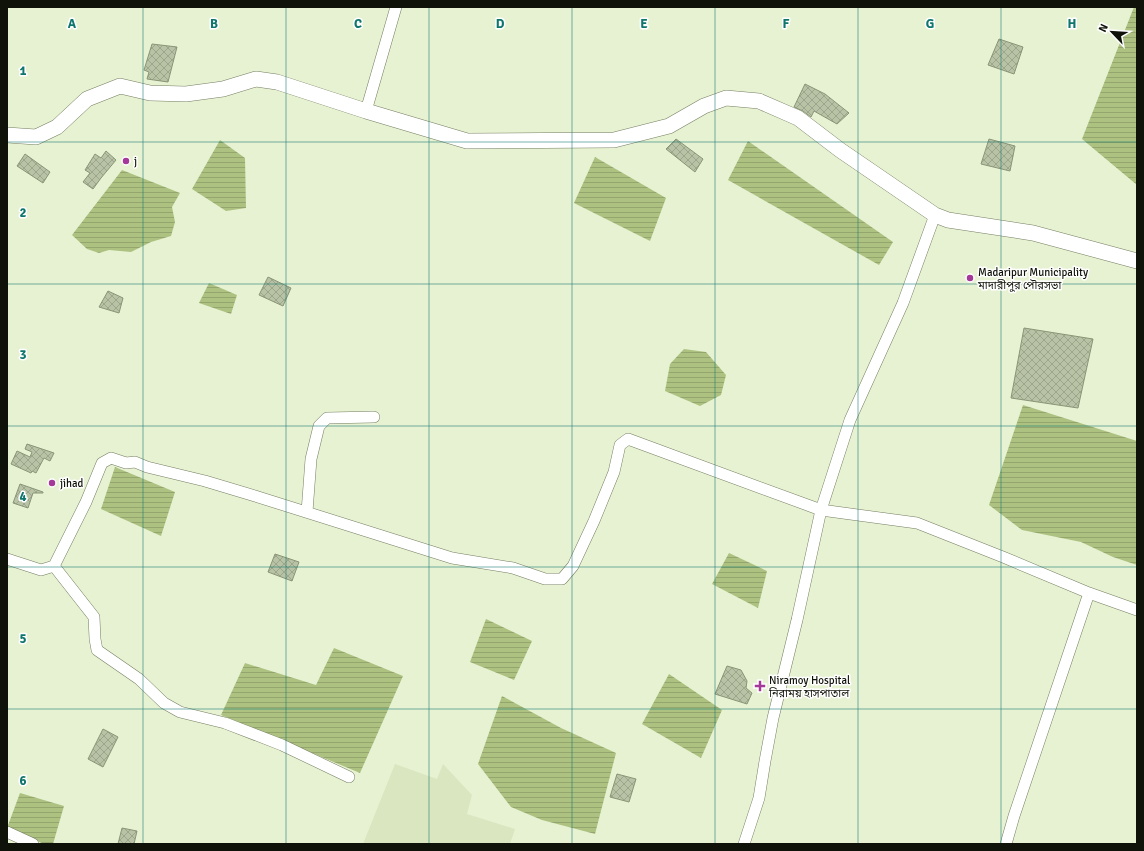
<svg xmlns="http://www.w3.org/2000/svg" width="1144" height="851" viewBox="0 0 1144 851" font-family="Signika,'Noto Sans Bengali',sans-serif">
<defs>
<pattern id="water-rules" width="6" height="5" patternUnits="userSpaceOnUse"><rect width="6" height="5" fill="#adc280"/><path d="M0 2.5h6" fill="none" stroke="#94a66d"/></pattern>
<pattern id="building-cross-hatch" width="8" height="8" patternUnits="userSpaceOnUse"><rect width="8" height="8" fill="#b8c2a4"/><path d="M0 0l8 8M0 8l8-8" fill="none" stroke="#9da68c"/></pattern>
</defs>
<rect width="100%" height="100%" fill="#e7f2d2"/>
<path fill="#d9e6c0" d="M395,764L437,779L443,764L472,795L467,814L515,829L510,844H363Z"/>
<path fill="url(#water-rules)" d="M1134,7H1137V185L1082,139Z
M220,140L245,158L246,208L226,211L192,189Z
M748,141L893,242L879,265L728,180Z
M595,157L666,198L650,241L574,203Z
M122,170L180,193L172,207L175,222L171,236L151,242L131,252L109,250L99,253L87,249L72,235Z
M209,283L237,295L231,314L199,303Z
M684,349L706,352L726,375L721,395L700,406L665,391L670,364Z
M1023,405L1137,441V565L1113,557L1081,542L1022,530L989,505Z
M115,467L175,492L161,536L101,509Z
M729,553L767,571L758,608L712,584Z
M486,619L532,641L514,680L470,662Z
M334,648L403,676L360,773L221,715L245,663L316,685Z
M669,674L722,710L701,758L642,724Z
M502,696L561,728L616,753L595,834L542,820L511,807L478,764Z
M20,793L64,806L53,844H44L7,828Z"/>
<path fill="url(#building-cross-hatch)" stroke="#8a9477" d="M999,39L1023,47L1014,74L988,65Z
M152,44L177,47L168,82L147,79L149,72L144,70Z
M805,84L825,94L849,113L837,124L814,111L811,117L803,111L794,107Z
M676,139L703,159L695,172L666,149Z
M989,139L1015,146L1010,171L981,164Z
M106,151L116,160L101,178L93,189L83,182L90,173L85,170L95,154L101,158Z
M25,154L50,172L43,183L17,166Z
M268,277L291,288L283,306L259,295Z
M108,291L123,298L119,313L99,307Z
M1024,328L1093,339L1078,408L1011,398Z
M27,444L54,453L50,461L44,458L36,473L32,471L31,473L11,464L17,451L30,457L32,452L25,449Z
M20,484L43,492V493H33L28,508L13,503Z
M275,554L299,562L292,581L268,572Z
M727,666L741,670L747,681L746,688L752,693L747,704L715,694Z
M103,729L118,737L103,767L88,759Z
M617,774L636,779L629,802L610,797Z
M122,828L137,831L134,844H118Z"/>
<g fill="none" stroke-linecap="round" stroke-linejoin="round">
<defs>
<path id="street" d="M366,111L396,7
M307,512L311,459L319,426L327,418L374,417
M7,559L41,570L54,566L86,502L102,463L111,458L126,463L135,462L147,467L205,481L255,496L452,558L513,568L545,579H562L573,566L594,521L614,472L620,445L628,439L821,510L917,523L1003,557L1089,593L1137,610
M54,566L94,617L95,639L97,650L139,679L164,703L180,712L225,723L282,745L349,777
M7,832L33,844
M744,844L759,798L765,761L773,718L797,620L821,510L850,420L903,303L935,215
M1006,844L1014,816L1089,593"/>
<path id="secondary" d="M7,135L36,137L57,127L87,99L120,86L150,93L186,94L223,89L256,79L277,82L366,111L467,141L614,140L669,126L704,106L726,98L759,101L798,118L840,150L935,215L948,220L1033,233L1137,261"/>
</defs>
<use href="#street" stroke="#757e62" stroke-width="12"/>
<use href="#secondary" stroke="#757e62" stroke-width="16"/>
<use href="#street" stroke="#fff" stroke-width="11"/>
<use href="#secondary" stroke="#fff" stroke-width="15"/>
</g>
<path fill="none" stroke="#0f766e" stroke-width="1" stroke-opacity="0.55" d="M143,7V844M286,7V844M429,7V844M572,7V844M715,7V844M858,7V844M1001,7V844M7,142H1137M7,284H1137M7,426H1137M7,567H1137M7,709H1137"/>
<g fill="#a53999" stroke="#fff" stroke-width="1.5">
<circle cx="126" cy="161" r="4"/>
<circle cx="970" cy="278" r="4"/>
<circle cx="52" cy="483" r="4"/>
<path d="M758 680h4v4h4v4h-4v4h-4v-4h-4v-4h4z"/>
</g>
<g text-anchor="middle" stroke-width="3" stroke-linejoin="round" paint-order="stroke">
<g font-size="11" fill="#0f1208" stroke="#fff" text-anchor="start">
<text x="134" y="165">j</text>
<text x="978" y="276">Madaripur Municipality<tspan x="978" dy="13">মাদারীপুর পৌরসভা</tspan></text>
<text x="60" y="487">jihad</text>
<text x="769" y="684">Niramoy Hospital<tspan x="769" dy="13">নিরাময় হাসপাতাল</tspan></text>
</g>
</g>
<g font-size="13" text-anchor="middle" font-weight="bold" fill="#0f766e" stroke="#fff" stroke-width="3" stroke-linejoin="round" paint-order="stroke">
<text x="72" y="28">A</text>
<text x="214" y="28">B</text>
<text x="358" y="28">C</text>
<text x="500" y="28">D</text>
<text x="644" y="28">E</text>
<text x="786" y="28">F</text>
<text x="930" y="28">G</text>
<text x="1072" y="28">H</text>
<text x="23" y="75">1</text>
<text x="23" y="217">2</text>
<text x="23" y="359">3</text>
<text x="23" y="501">4</text>
<text x="23" y="643">5</text>
<text x="23" y="785">6</text>
</g>
<rect width="1144" height="851" fill="none" stroke="#0f1208" stroke-width="16"/>
<g transform="translate(1112 32) rotate(295)" stroke="#ffffff" stroke-width="3" paint-order="stroke">
<path d="M0-3L7 15L0 10L-7 15Z" fill="#0f1208"/>
<text y="-6" font-size="11" font-weight="bold" text-anchor="middle" fill="#0f1208">N</text>
</g>
</svg>
